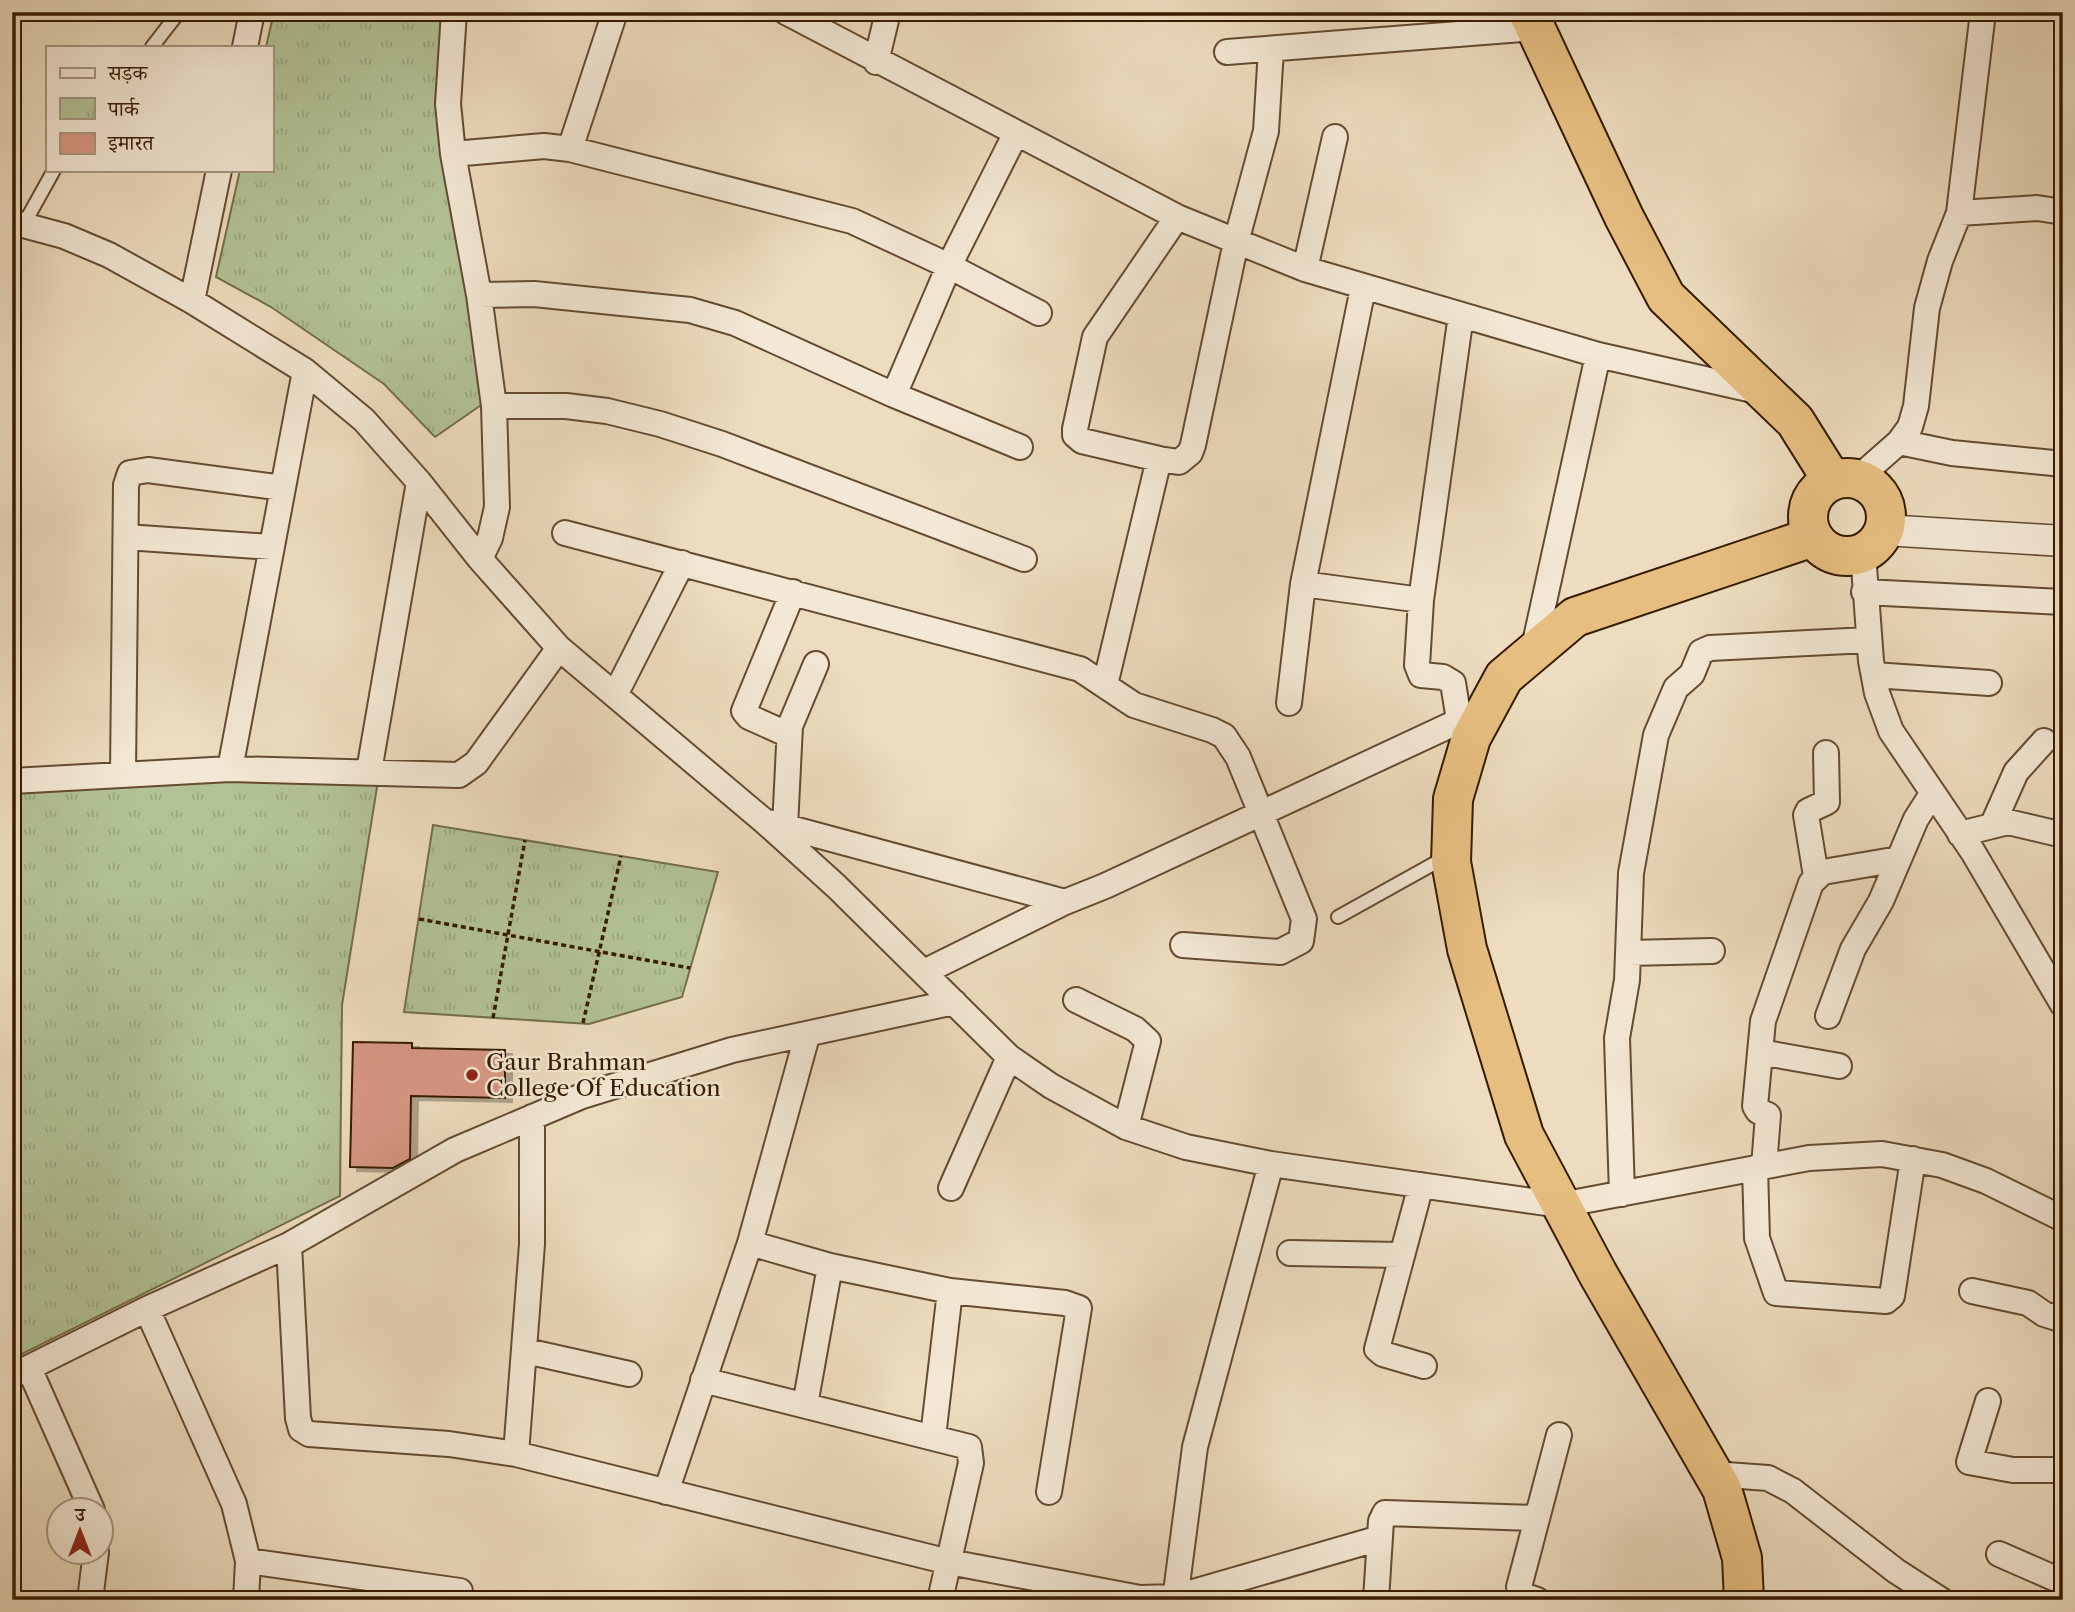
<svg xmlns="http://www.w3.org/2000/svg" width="2075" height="1612" viewBox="0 0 2075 1612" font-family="'Libre Caslon Text','Noto Serif Devanagari',serif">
<defs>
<pattern id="park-tufts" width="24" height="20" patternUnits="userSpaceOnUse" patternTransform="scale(1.75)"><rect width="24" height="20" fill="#b2c296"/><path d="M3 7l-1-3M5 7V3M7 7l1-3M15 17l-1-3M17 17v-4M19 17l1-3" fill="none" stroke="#9aa680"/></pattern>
<filter id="shadow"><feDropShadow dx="7" dy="4" stdDeviation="0" flood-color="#0004"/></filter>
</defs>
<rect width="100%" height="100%" fill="#eddcbf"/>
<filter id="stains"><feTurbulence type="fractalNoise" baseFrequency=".00286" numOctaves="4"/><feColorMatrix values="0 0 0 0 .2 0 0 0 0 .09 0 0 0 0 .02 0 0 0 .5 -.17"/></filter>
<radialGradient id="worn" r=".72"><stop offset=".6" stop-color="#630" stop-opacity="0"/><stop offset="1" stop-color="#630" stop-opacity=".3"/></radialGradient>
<path fill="url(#park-tufts)" stroke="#746e4b" stroke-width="2" d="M274,12H445L484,403L435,437L384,384L271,307L216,277L240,170H271V47H266Z
M249,778L378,781L342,1005L340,1196L12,1359V791Z
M433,825L718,872L682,997L589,1024L404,1012Z"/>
<path fill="#d79783" stroke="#361b00" stroke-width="2" filter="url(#shadow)" d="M353,1042L412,1043V1048L505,1050V1098L411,1096L410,1159L393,1168L350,1167Z"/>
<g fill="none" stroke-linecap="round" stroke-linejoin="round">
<defs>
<path id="service" d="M152,47L179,12
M24,224L54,170
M1338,917L1444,858"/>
<path id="minor" d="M454,12L448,104L453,154L479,295L494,406L497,507L490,538L480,559
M786,12L1177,217L1305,269L1598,355L1762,392
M245,47L252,12
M1227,52L1536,28
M876,62L888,12
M570,149L615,12
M453,154L544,146L570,149L852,221L949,266L1039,313
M1959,213L2037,208L2063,212
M12,222L64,236L109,255L192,301L305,371L364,420L419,482L480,559L559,648L764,821L836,886L1009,1057L1051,1086L1126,1127L1186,1147L1271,1164L1561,1205L1809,1158L1882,1154L1942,1165L1986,1181L2063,1219
M1305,269L1335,137
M479,295L534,294L690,310L735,323L894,395L1020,447
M192,301L219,170
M894,395L949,266L1015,135
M494,406H566L607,411L660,424L722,444L1024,559
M1899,442L1952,453L2063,464
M1159,459L1082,441L1075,435V429L1095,337L1177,217
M1857,479L1899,442L1910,427L1916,406L1927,308L1940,261L1959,213L1983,12
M565,533L1080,669L1134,705L1212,730L1224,736L1238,757L1304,919L1301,941L1280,952L1183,945
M126,537L271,547
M1863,553L1871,661L1877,693L1891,731L1973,852L2063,1005
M1303,584L1421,600
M1864,592L2063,602
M1533,652L1598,355
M1874,675L1989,683
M1105,685L1159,459L1179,462L1190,453L1193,445L1236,242L1266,131L1271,49
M615,695L682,563
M1289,703L1303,584L1363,288
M1459,720L1453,683L1443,677L1421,675L1417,665L1421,600L1461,315
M789,735L749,717L744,711L793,592
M230,769L305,371
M369,771L419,482
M123,773L126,485L130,473L148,470L283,488
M12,781L230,769L459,775L476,763L559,648
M768,822L1065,902
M1993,824L2016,772L2044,741
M785,827L790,726L816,664
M1960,834L2008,822L2063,835
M1816,876L1806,815L1808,811L1827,802L1826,753
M1629,953L1712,951
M924,972L1065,902L1105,886L1487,708
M1076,1000L1135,1029L1148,1041L1126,1127
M1828,1016L1853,949L1881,901L1916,819L1932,794
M1760,1052L1839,1066
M1764,1167L1768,1115L1758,1111L1755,1106L1763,1021L1811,883L1823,872L1899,859
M1755,1168L1757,1238L1776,1293L1886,1301L1892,1296L1913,1159
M1421,1185L1377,1349L1383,1354L1424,1366
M951,1188L1009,1057
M1622,1194L1617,1038L1627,980L1631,873L1656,735L1676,688L1692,674L1701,652L1710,648L1868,640
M750,1243L830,1266L950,1291L1065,1303L1079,1308L1049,1492
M289,1245L298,1418L301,1429L309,1434L449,1444L516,1454L949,1562L1140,1598L1176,1597L1380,1538
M1290,1253L1401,1255
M1972,1291L2028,1303L2044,1314L2063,1320
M147,1309L234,1504L248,1561L246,1600
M526,1351L629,1374
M29,1368L92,1510
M12,1376L147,1309L289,1245L455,1150L582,1096L732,1050L954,1002
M703,1380L969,1447L971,1463L940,1600
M1988,1401L1969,1462L2013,1470H2063
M805,1405L830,1266
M933,1437L950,1291
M516,1454L532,1244V1117
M1713,1474L1768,1478L1793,1491L1896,1571L1941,1600
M666,1492L750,1243L807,1036
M1999,1554L2063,1582
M248,1561L460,1591
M90,1600L96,1552
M1175,1600L1195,1447L1271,1164
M1376,1600L1381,1521L1385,1513L1537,1518
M1537,1600L1523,1595L1519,1587L1559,1435"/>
<path id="tertiary" d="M1884,530L2063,541"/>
<path id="trunk" d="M1528,12L1624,217L1666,297L1795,421L1832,480
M1808 517a39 39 0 1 1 78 0a39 39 0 1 1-78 0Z
M1744,1600L1742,1558L1722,1489L1598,1274L1524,1135L1467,949L1451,862L1453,799L1471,738L1504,677L1575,617L1813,537"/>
</defs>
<use href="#service" stroke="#644b30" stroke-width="16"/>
<use href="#minor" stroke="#644b30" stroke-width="28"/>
<use href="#tertiary" stroke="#644b30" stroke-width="33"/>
<use href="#trunk" stroke="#361b00" stroke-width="42"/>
<path stroke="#361b00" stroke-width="3.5" stroke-dasharray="5 3.5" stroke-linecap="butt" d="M419,919L690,968
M493,1018L525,840
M583,1023L621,856"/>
<use href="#service" stroke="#f3e8d5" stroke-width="12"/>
<use href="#minor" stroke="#f3e8d5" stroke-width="24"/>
<use href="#tertiary" stroke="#f3e8d5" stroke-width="30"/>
<use href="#trunk" stroke="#e6be80" stroke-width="38"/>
</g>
<circle fill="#8f2418" stroke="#f3e8d5" stroke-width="2.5" cx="472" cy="1075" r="7"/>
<g text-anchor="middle" stroke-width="5" stroke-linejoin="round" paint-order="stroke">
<g font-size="23" fill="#361b00" stroke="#f3e8d5" text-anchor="start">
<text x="486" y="1070">Gaur Brahman<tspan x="486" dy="26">College Of Education</tspan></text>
</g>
</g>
<rect width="2075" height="1612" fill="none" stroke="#eddcbf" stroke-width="42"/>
<rect x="14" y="14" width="2047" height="1584" fill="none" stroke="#361b00" stroke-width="3.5"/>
<rect x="21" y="21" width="2033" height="1570" fill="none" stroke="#361b00" stroke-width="2"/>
<rect x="46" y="46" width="228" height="126" fill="#f3e8d5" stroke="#a79680" stroke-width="2"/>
<rect x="60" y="68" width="35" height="10" fill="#f3e8d5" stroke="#a79680" stroke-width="2"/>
<text x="108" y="80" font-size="21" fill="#361b00">सड़क</text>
<rect x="60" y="98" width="35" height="21" fill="url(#park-tufts)" stroke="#a79680" stroke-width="2"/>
<text x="108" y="116" font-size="21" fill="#361b00">पार्क</text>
<rect x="60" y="133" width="35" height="21" fill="#d79783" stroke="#a79680" stroke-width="2"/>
<text x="108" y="150" font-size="21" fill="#361b00">इमारत</text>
<g transform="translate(80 1531)"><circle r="33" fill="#f3e8d5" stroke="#a79680" stroke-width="2"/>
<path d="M0-5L12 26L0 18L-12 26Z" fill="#8f2418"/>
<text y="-10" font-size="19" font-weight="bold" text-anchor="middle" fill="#361b00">उ</text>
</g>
<rect width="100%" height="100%" filter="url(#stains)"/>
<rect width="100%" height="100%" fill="url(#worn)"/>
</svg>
